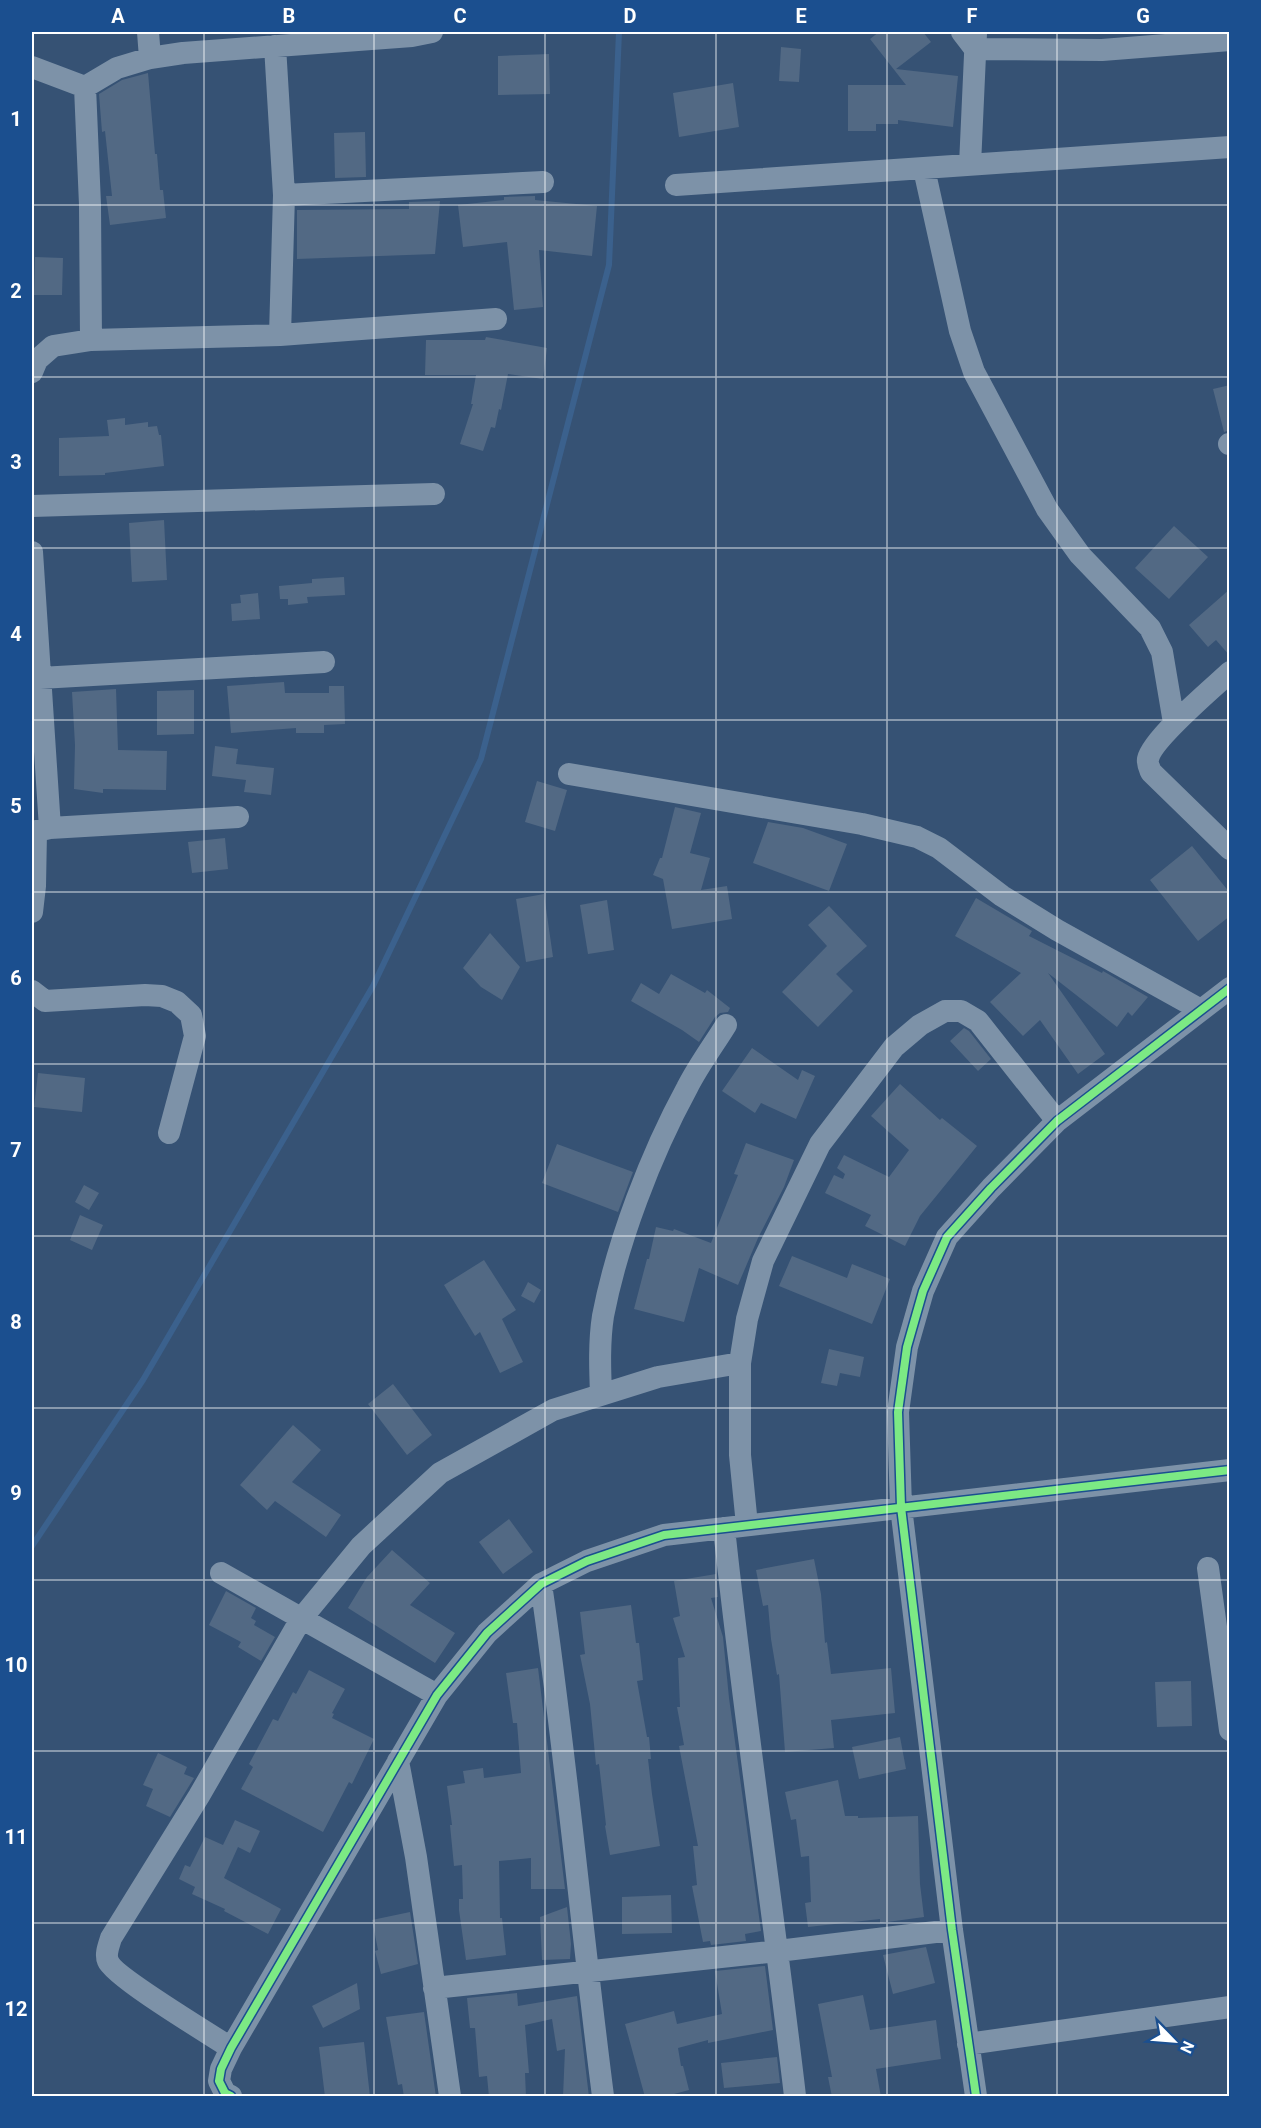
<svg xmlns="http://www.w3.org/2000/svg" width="1261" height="2128" viewBox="0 0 1261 2128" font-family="Roboto,sans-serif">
<rect width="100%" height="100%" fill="#365274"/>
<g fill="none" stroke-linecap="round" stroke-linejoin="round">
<path stroke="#3b618d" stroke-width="6" d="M32,1546L143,1380L373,986L481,759L609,265L619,32"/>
</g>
<path fill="#526984" d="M879,32H923L931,42L896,69L958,76L953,127L898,120V124H876V131H848V85H906L870,39Z
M781,47L801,49L799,82L779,81Z
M549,54L550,94L498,95V56Z
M148,73L155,154H157L160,190H163L166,218L110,225L106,196H112L105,131L102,132L99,94L122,80Z
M733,83L739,127L679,137L673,93Z
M365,132L366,177L335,178L334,133Z
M535,196V200L597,206L592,256L539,250L543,307L514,310L507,242L463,247L458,205L504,200V197Z
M440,201L435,254L297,259V210L409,209V202Z
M35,257L63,258L62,295H34Z
M486,337L547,348L543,379L508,374L501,410L499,409L495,428L491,427L483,451L460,444L473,404H471L476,375H425L426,340H485Z
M1230,385V430L1224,432L1213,389Z
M125,418V425L148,422V427L157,426L159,435H161L164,466L105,473V475L59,476V438L109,436L107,420Z
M164,520L167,580L132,582L129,523Z
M1174,526L1208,557L1169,599L1135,568Z
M344,577L345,595L307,597L308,603L288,605V599H280L279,586L312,583V579Z
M1230,589V656L1216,640L1208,647L1189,625Z
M258,593L260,619L232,621L231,604L241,603L240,595Z
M284,682L285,693H329V686H344L345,724L324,725V733H296V728L231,733L227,686Z
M116,689L118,750L167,751L166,790L103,789V793L74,789L75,745L72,692Z
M194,690V734L157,735V691Z
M215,746L238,749L236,764L274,768L271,795L244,792L246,780L212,776Z
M537,781L567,790L555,831L525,822Z
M675,807L701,813L690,853L710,858L701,890L727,886L732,919L672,929L663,879L653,875L660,858H662Z
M768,822L803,828L847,844L829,891L753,863Z
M225,838L228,869L192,873L188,842Z
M1192,846L1230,893V916L1198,941L1150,880Z
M544,894L553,957L526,962L516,899Z
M976,898L1032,931L1029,936L1102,973L1103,971L1148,997L1132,1016L1128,1012L1117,1027L1048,973L1105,1054L1078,1074L1040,1020L1023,1036L990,1002L1021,973L955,936Z
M607,900L614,950L588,954L580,905Z
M829,906L867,946L836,974L853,991L818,1027L782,992L827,946L808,925Z
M490,933L520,967L502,1000L481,987L463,968Z
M671,974L705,993L707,990L730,1008L728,1012L720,1013L715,1017L699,1042L682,1030L631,1001L641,983L659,994Z
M964,1028L969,1031L991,1059L978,1071L950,1041Z
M752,1048L798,1080L802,1070L815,1076L796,1119L761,1103L755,1113L722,1091Z
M38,1073L85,1078L82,1112L34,1107Z
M900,1084L940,1120L942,1118L977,1146L920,1216L905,1246L865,1226L871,1215L825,1193L834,1175L843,1179L845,1174L837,1168L844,1155L889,1177L909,1150L871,1116Z
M746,1143L794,1160L784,1187L758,1238L738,1285L699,1268L684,1322L634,1309L647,1259H649L656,1227L673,1231L674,1229L711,1243L738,1175L734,1174Z
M557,1144L633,1172L618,1212L542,1183Z
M84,1185L99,1193L89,1210L75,1202Z
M80,1215L103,1225L92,1250L70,1240Z
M792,1256L847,1278L852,1264L890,1279L872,1324L779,1286Z
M484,1260L516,1310L502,1319L523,1362L500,1373L480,1332L475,1336L444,1285Z
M528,1282L541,1290L534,1303L521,1296Z
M829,1349L864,1357L860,1377L840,1373L837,1386L821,1383Z
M393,1384L432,1435L407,1455L368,1404Z
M293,1425L321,1450L292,1482L341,1515L326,1537L275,1501L267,1510L240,1485Z
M509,1519L533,1552L503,1574L479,1542Z
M392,1550L430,1583L410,1605L455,1633L435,1663L348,1608L367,1577Z
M814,1559L821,1594L825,1643L827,1642L831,1674L891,1668L895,1713L831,1720L834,1748L785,1752L779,1674L777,1675L771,1639L768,1605L763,1606L756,1570Z
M716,1574L718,1597L711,1598L723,1637L729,1698L761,1931L745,1934L746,1941L711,1945L710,1941L703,1942L692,1886L697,1885L693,1846H698L679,1746L684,1745L677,1707H680L678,1658L685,1657L673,1618L680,1616L674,1581Z
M226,1591L256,1608L251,1618L256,1621L254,1625L275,1637L261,1661L238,1647L241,1642L209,1625Z
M631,1605L636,1643H639L643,1680L637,1681L647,1737H649L651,1759H648L652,1794L660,1846L610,1855L605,1826L606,1825L599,1764L596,1765L590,1704L580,1655L585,1654L580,1612Z
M538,1668L565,1889H531V1858L499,1861L500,1918H502L506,1955L466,1960L459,1910V1899H463L462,1865L454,1866L450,1825H452L447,1786L465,1783L463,1771L483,1768L484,1778L521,1773L517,1723H513L506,1673Z
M309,1670L345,1689L332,1713L334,1714L332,1718L374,1739L352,1784L349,1782L323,1832L241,1789L253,1767L249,1764L273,1719L278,1721L293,1692L296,1694Z
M1191,1681L1192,1726L1157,1727L1155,1682Z
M900,1737L906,1769L859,1779L852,1747Z
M158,1753L187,1767L184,1774L194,1778L170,1817L146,1806L153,1789L143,1785Z
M838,1780L845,1816H858V1818L918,1816L920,1884L924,1917L880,1923V1919L808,1927L805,1903L811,1902L809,1856L801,1857L796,1819L791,1820L785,1792Z
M235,1820L260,1831L250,1853L238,1847L224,1878L281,1909L268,1934L224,1911L225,1909L192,1894L195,1887L179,1879L185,1865L190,1867L205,1837L223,1845Z
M671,1895L672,1933L622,1934V1897Z
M567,1907L571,1944L570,1959L542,1960L540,1917Z
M410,1912L418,1964L381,1974L375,1951L378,1950L372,1920Z
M926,1947L935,1983L893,1994L883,1955Z
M765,1966L773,2030L708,2043V2040L678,2048L681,2066H683L689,2090L663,2097H645L625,2024L674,2011L677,2024L722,2014L715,1971Z
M357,1983L360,2009L323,2028L312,2006Z
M517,1993L518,2006L577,1996L589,2097H563L565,2049L557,2051L552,2019L525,2025L529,2073H525L526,2097H489L487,2076L479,2077L475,2028H470L467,1998Z
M863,1995L870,2030L936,2020L941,2059L876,2069L881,2097H832L828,2077H832L818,2004Z
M424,2012L436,2097H404L402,2084L398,2085L386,2017Z
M364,2042L370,2097H325L319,2047Z
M777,2057L780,2083L724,2088L721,2063Z"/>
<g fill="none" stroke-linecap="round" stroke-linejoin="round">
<path stroke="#7d92a8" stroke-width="22" d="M148,32L150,58
M962,32L975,49L1102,50L1230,40
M275,46L284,195L280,335
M32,67L85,87
M85,87L117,68L150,58L183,53L412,36L432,32
M85,87L90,205L91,340
M970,165L976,33
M924,169L960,331L974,372L1047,509L1080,555L1150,628L1162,652L1174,723
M676,185L1230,147
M284,195L543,182
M32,372L37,360L53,346L91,340L280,335L496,319
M1229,444H1230
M32,506L434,494
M32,552L50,828
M1230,672C1213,688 1152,739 1148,759C1147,763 1149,767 1151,772L1230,849
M40,678L324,662
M569,774L862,824L917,837L939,848L1002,896L1057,930L1201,1010
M32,832L50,828L238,817
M32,912L35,886L36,832
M32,991L45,1001L145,995L162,996L177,1002L191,1015L195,1036L169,1133
M601,1394C600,1369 599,1342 603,1316C617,1243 651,1154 687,1088C698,1066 713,1046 726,1025
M747,1525L740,1455V1363L747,1319L763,1261L820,1144L894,1047L920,1025L945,1011H961L978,1021L1057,1121
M724,1528C744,1718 773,1907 795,2096
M1208,1568L1230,1730
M221,1573L437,1695
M541,1584C566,1754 581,1926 603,2096
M398,1761L416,1857L450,2096
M434,1988L778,1951L952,1930
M968,2044L1230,2007
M231,2048C211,2035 113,1976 108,1961C105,1954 109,1945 111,1938L199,1796L301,1619L361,1546L440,1473L553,1410L658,1377L740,1363
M231,2096L225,2093L219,2081L221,2069L231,2048L437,1695L487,1633L541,1584L587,1561L664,1535L1230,1470
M976,2096L952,1930L901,1507L898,1412L907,1347L923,1291L947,1237L991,1188L1057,1121L1230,988"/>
<defs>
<path id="cycleway" d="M231,2096L225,2093L219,2081L221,2069L231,2048L437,1695L487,1633L541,1584L587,1561L664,1535L1230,1470
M976,2096L952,1930L901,1507L898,1412L907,1347L923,1291L947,1237L991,1188L1057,1121L1230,988"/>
</defs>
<use href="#cycleway" stroke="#1b4f8f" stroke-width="11"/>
<use href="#cycleway" stroke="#7ce984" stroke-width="8"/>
</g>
<path fill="none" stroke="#fff" stroke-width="1.5" stroke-opacity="0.55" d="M204,32V2096M374,32V2096M545,32V2096M716,32V2096M887,32V2096M1057,32V2096M32,205H1230M32,377H1230M32,548H1230M32,720H1230M32,892H1230M32,1064H1230M32,1236H1230M32,1408H1230M32,1580H1230M32,1751H1230M32,1923H1230"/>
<rect width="1261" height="2128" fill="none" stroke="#1b4f8f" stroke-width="66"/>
<g transform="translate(1174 2041) rotate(115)" stroke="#1b4f8f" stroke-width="4.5" paint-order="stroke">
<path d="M0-4.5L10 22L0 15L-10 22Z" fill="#ffffff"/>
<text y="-9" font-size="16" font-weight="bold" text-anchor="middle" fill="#ffffff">N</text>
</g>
<rect x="33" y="33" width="1195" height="2062" fill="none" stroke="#fff" stroke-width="2"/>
<g font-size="20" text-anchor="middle" font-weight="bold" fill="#fff">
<text x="118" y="23">A</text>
<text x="289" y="23">B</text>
<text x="460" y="23">C</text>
<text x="630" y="23">D</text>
<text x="801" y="23">E</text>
<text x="972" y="23">F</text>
<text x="1143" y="23">G</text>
<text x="16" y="126">1</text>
<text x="16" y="298">2</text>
<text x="16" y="469">3</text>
<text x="16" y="641">4</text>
<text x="16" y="813">5</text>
<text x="16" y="985">6</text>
<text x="16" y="1157">7</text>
<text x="16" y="1329">8</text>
<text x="16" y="1500">9</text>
<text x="16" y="1672">10</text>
<text x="16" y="1844">11</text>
<text x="16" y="2016">12</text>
</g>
</svg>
